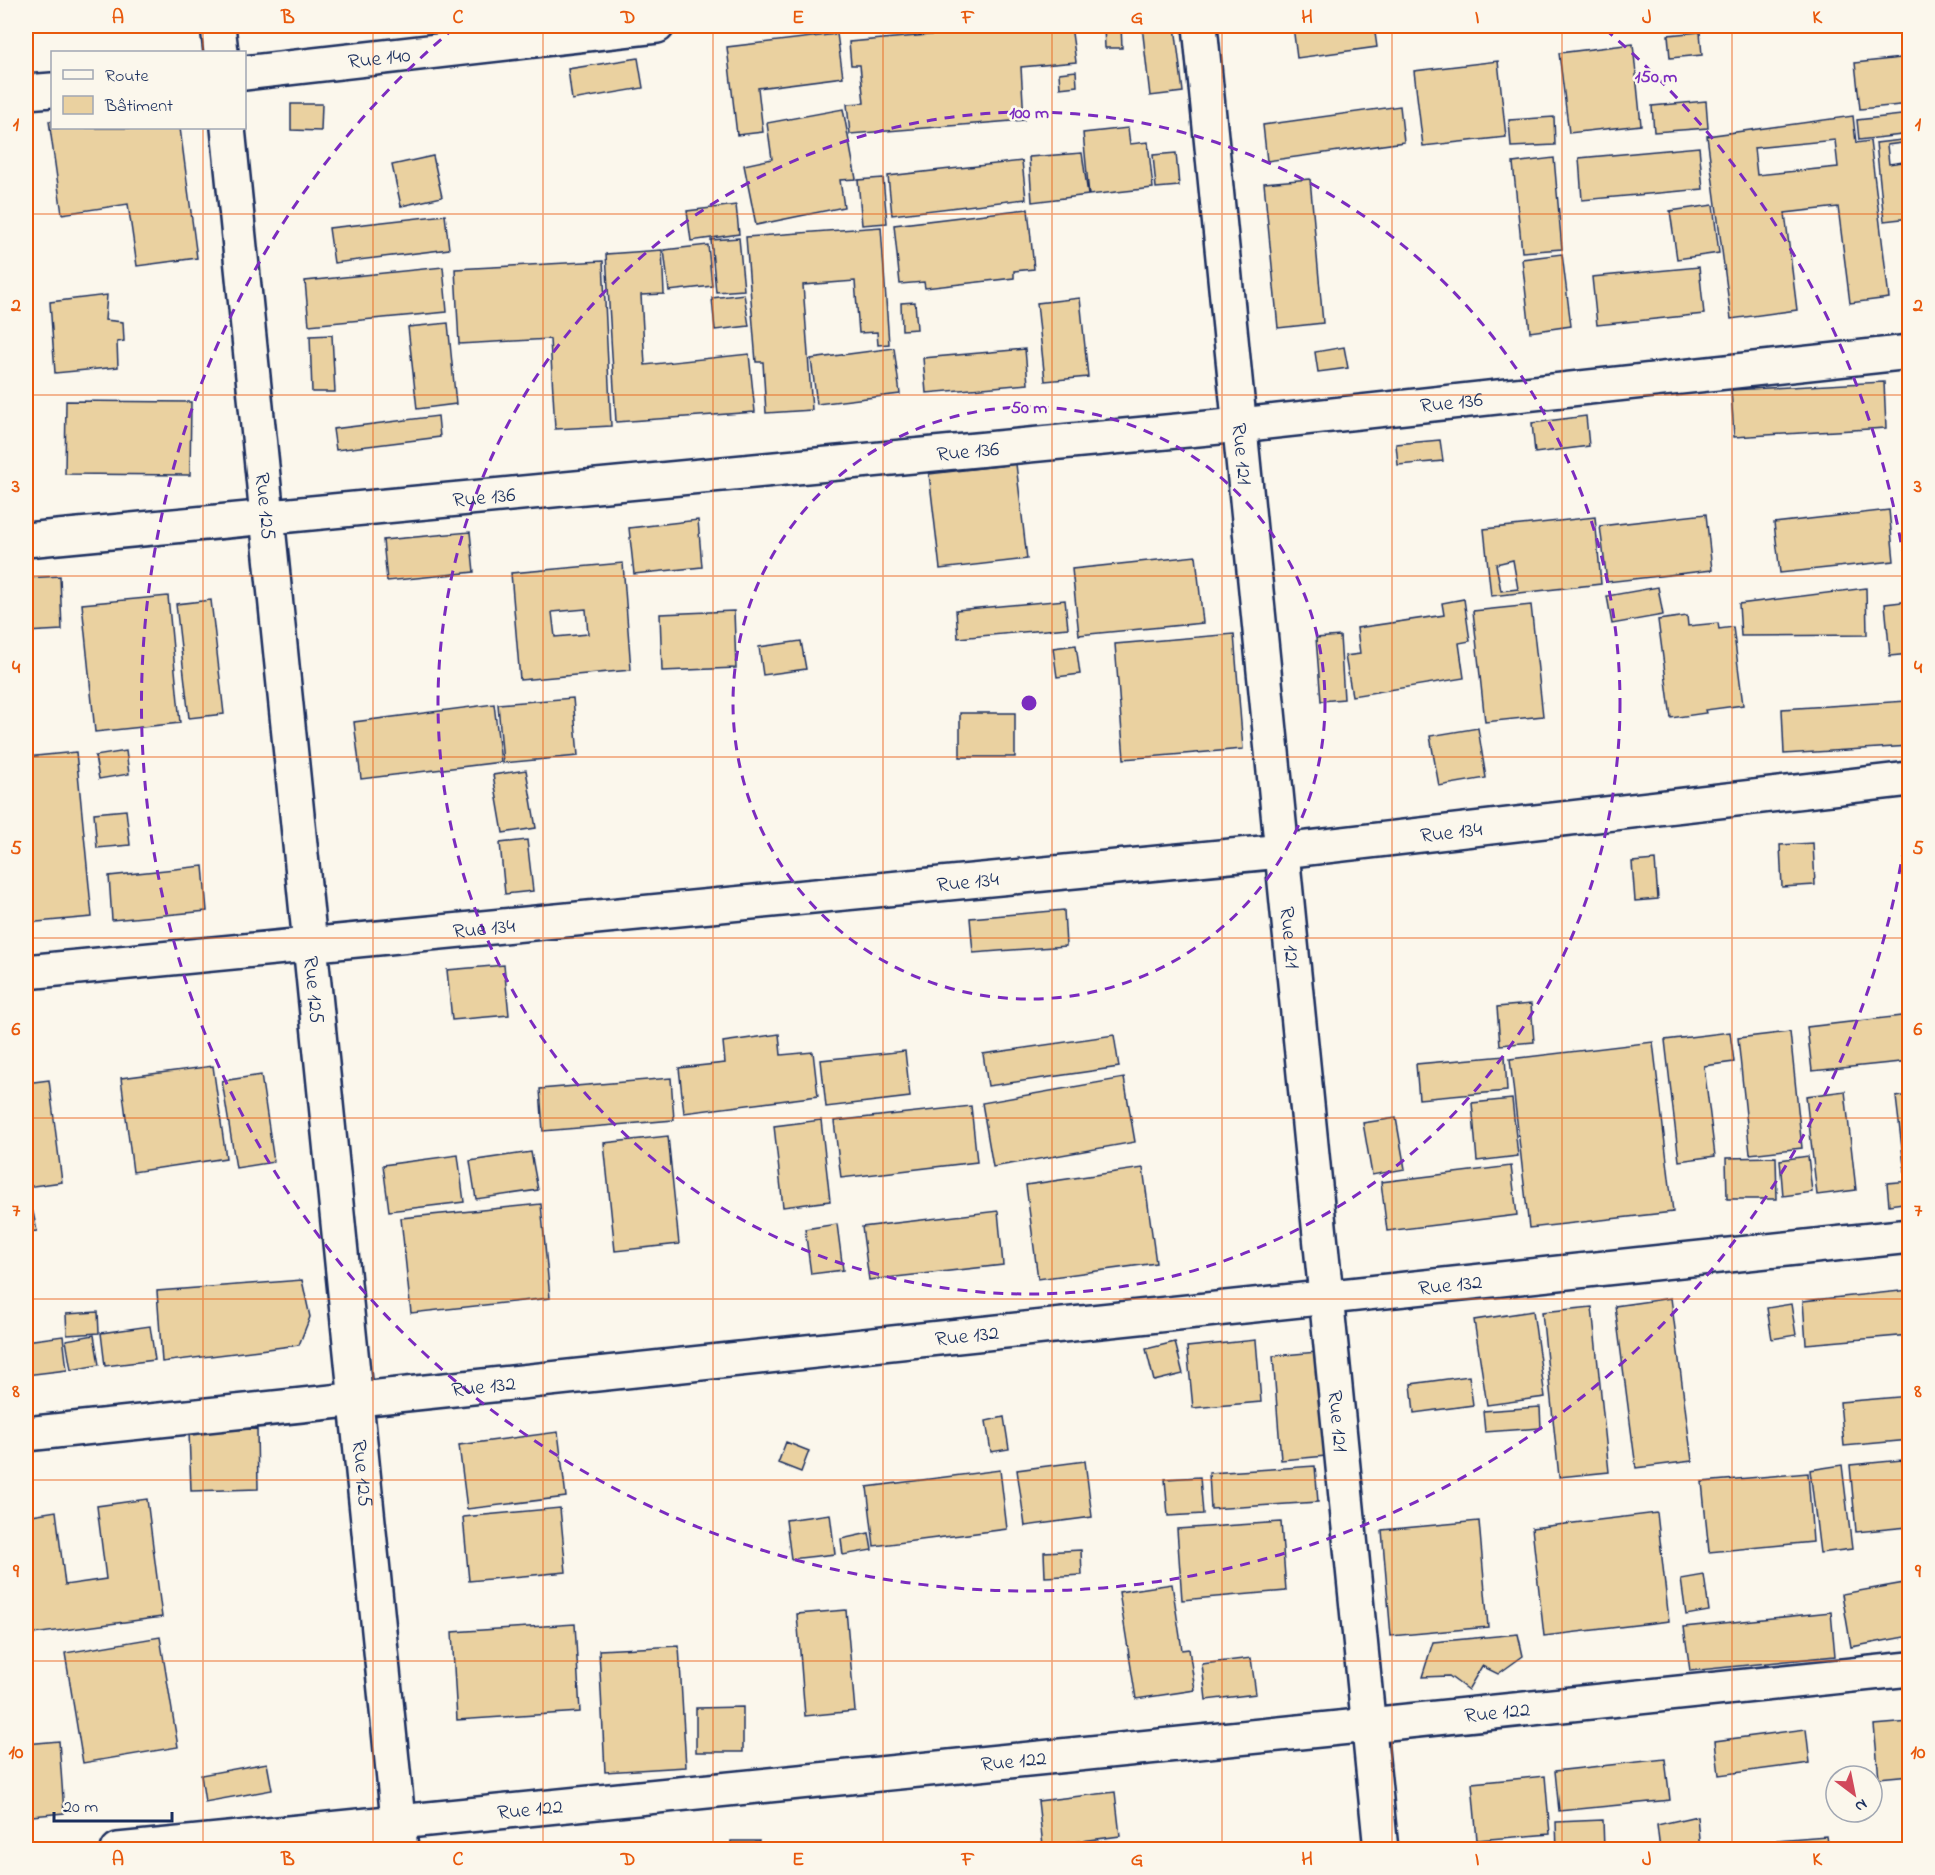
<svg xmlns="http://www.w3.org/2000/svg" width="1935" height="1875" viewBox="0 0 1935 1875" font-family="'Indie Flower',sans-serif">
<rect width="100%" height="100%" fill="#fbf7ec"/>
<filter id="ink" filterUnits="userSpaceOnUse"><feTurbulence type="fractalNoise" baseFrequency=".0167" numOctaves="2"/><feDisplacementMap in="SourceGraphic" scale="12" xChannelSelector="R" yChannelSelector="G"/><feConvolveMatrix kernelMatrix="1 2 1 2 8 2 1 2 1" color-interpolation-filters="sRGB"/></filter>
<g filter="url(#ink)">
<path fill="#ead1a0" stroke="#1b2f5e" stroke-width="1.5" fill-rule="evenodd" d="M32,26H118L32,30Z
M1031,26H1071L1076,62L1021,67L1024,120L850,134L847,104L864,103L860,65H851L849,42Z
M1121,26L1122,48H1105L1104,27Z
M1142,26H1175L1183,92L1150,96Z
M1293,26H1374L1377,47L1297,58Z
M1700,32L1702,55L1670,58L1668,35Z
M837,34L843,77L758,88L763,132L737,135L727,47Z
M1633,44L1641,125L1569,133L1559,53Z
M1910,57V104L1860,109L1855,63Z
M638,58L643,88L572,100L568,69Z
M1498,61L1506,137L1423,146L1414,71Z
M1076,71L1077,86L1060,88L1059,73Z
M1706,101L1708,128L1654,132L1652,106Z
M291,104H322L321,131L291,130Z
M1400,106L1404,142L1267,161L1263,125Z
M843,109L856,179L840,180L844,207L756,225L744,165L772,159L767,123Z
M1910,114V134L1859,140L1857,120Z
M1853,116L1856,143L1870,141L1889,298L1850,303L1838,207L1785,213L1797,310L1731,319L1707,136ZM1835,140L1838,167L1757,175L1754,148Z
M1554,117L1555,145L1511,147L1509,120Z
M49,121H52V128H180L197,258L137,266L128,204L62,214Z
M1128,128L1130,144L1148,142L1153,188L1089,195L1083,133Z
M1910,139V142L1887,145L1889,164L1910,161V218L1884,221L1876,143Z
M1699,147L1703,189L1582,200L1579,158Z
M26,152L30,203L26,204Z
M1082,153L1088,195L1032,202L1029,157Z
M1176,153L1179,186L1156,188L1153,155Z
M433,156L442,197L401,206L392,165Z
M1554,158L1562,249L1522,252L1513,163Z
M1022,161L1026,199L892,215L888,176Z
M883,178L887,223L862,225L858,180Z
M1310,179L1323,323L1278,328L1264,183Z
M736,205L739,234L691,241L687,211Z
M1713,205L1719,253L1677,259L1670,211Z
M1028,209L1034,269L1014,271V278L925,288L924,282L900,284L894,225Z
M445,215L449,249L334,263L329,228Z
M881,227L889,344L878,345L877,332L859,333L855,281L803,285L812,410L766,413L763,362H756L746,237Z
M739,238L744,290L716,292L711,240Z
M708,245L712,286L669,291L664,250Z
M662,250L664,294L641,295L645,365L749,354L755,412L616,422L606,254Z
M1562,254L1571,326L1530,332L1522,259Z
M603,261L611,426L555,429L550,339L459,344L455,269Z
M443,267L447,312L309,325L305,281Z
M1699,267L1704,314L1597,325L1592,277Z
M744,294L749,326L715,330L712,298Z
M107,295L105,320L123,322L124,341L117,342L118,367L55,373L50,302Z
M1080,298L1088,377L1045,381L1037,303Z
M915,302L917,329L902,330L901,303Z
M448,323L456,404L417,409L408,327Z
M332,335L335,392H312L310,336Z
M1344,347L1348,368L1318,372L1315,352Z
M894,348L900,394L817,404L811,359Z
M1025,349L1028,384L926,393L923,358Z
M1884,382L1886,428L1734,437L1731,390Z
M66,401L191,402L190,475L65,474Z
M438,416L440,437L336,450L333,429Z
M1586,416L1589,446L1535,453L1532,423Z
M1440,440L1443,461L1398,465L1396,444Z
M1016,464L1027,559L940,569L929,474Z
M1889,510L1894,561L1780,573L1774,523Z
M1706,514L1712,570L1607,582L1600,526Z
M1595,517L1601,584L1491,596L1484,529ZM1513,560L1518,589L1501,591L1496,564Z
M698,520L702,567L634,574L629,528Z
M470,532L474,572L387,581L383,540Z
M1196,556L1203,623L1079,635L1072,569Z
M623,563L631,670L520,680L511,573ZM586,609L588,634L555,637L552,612Z
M60,576L62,630L26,632V578Z
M1658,587L1663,615L1612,624L1607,596Z
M1866,588L1867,635L1741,636L1739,604Z
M168,596L180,723L95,732L82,604Z
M1464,599L1470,641L1459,643L1464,678L1352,696L1345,656L1360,654L1357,628L1444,615L1442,603Z
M211,600L224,714L189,718L176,604Z
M1065,600L1068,628L958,638L956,610Z
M1910,601V654L1890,656L1885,604Z
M1531,605L1543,716L1485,722L1473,611Z
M734,611L736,668L662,671L660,614Z
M1687,616L1688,626L1718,623L1719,629L1733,627L1743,705L1705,710L1706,713L1671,718L1658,620Z
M1234,634L1243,749L1124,759L1115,644Z
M1340,636L1344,699L1321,701L1316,638Z
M801,641L806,669L763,675L759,647Z
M1076,645L1080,674L1057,677L1053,648Z
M573,698L578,756L503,763L498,704Z
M1907,701L1910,746L1784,754L1782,709Z
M494,704L501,762L361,779L354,722Z
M960,713H1015V757H960Z
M1478,728L1486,778L1439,786L1430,736Z
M126,751L129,774L99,779L95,756Z
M76,752L92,917L26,923V757Z
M526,770L536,828L503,833L493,775Z
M126,810L130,845L97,848L94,813Z
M527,840L533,891L505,894L500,843Z
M1813,843L1815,885L1782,887L1780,845Z
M1655,860L1658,899L1635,901L1632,862Z
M203,866L207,911L112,920L109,876Z
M1064,910L1066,946L973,953L970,918Z
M504,965L509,1015L452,1020L447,970Z
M1531,1004L1534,1042L1500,1045L1497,1007Z
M1910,1015V1061L1812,1071L1807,1027Z
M1730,1032L1734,1062L1704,1066L1715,1156L1679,1161L1665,1040Z
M1790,1032L1802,1148L1750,1154L1738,1038Z
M779,1034L781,1055L813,1052L818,1096L684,1113L679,1068L725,1063L723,1042Z
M1114,1035L1119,1067L988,1086L983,1054Z
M1653,1042L1673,1212L1529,1228L1510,1059Z
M905,1051L910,1097L826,1107L821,1060Z
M1505,1056L1507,1091L1419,1099L1416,1064Z
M213,1066L226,1158L133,1172L121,1078Z
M261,1075L274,1162L236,1168L222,1081Z
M671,1078L674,1120L543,1131L540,1089Z
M1124,1078L1135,1142L993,1167L982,1103Z
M49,1080L62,1182L26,1187V1083Z
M1845,1091L1856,1190L1817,1195L1806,1096Z
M1910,1095V1174H1905L1896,1097Z
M1512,1099L1518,1156L1477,1161L1472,1103Z
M971,1106L977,1162L841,1178L834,1121Z
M1396,1118L1405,1169L1372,1175L1363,1123Z
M821,1120L830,1201L783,1207L774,1126Z
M668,1136L679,1244L615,1251L604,1143Z
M531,1152L538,1190L476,1199L470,1161Z
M458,1155L464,1202L389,1211L383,1165Z
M1808,1156L1812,1192L1783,1196L1780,1160Z
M1776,1157L1777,1199H1727L1726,1158Z
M1511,1166L1517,1215L1387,1231L1381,1182Z
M1143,1168L1156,1263L1038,1279L1026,1185Z
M1910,1181V1202L1889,1205L1887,1183Z
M541,1204L550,1298L411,1313L401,1218Z
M998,1211L1003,1265L869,1280L862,1227Z
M26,1212H33L37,1231L26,1232Z
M837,1224L843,1270L811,1274L805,1229Z
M302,1280L310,1317L299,1345L162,1362L157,1291Z
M1910,1290V1335L1806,1344L1803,1301Z
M1671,1298L1692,1461L1636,1468L1615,1306Z
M1791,1304L1796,1335L1772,1339L1767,1308Z
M1592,1307L1609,1472L1559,1477L1542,1312Z
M1533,1311L1545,1397L1487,1405L1474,1320Z
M98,1312L99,1333L67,1335L66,1314Z
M150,1326L155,1360L105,1366L101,1333Z
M94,1335L99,1365L71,1370L66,1340Z
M63,1336L67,1370L26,1375V1341Z
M1256,1340L1261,1402L1193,1408L1187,1347Z
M1175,1342L1183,1374L1154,1381L1146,1349Z
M1317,1352L1326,1456L1281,1460L1273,1356Z
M1469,1376L1473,1405L1414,1413L1411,1384Z
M1910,1396V1440L1844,1446L1840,1402Z
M1540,1407L1541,1428L1485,1432L1483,1411Z
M1004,1417L1009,1449L991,1452L986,1421Z
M257,1429L258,1489L191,1491L189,1431Z
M558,1432L566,1497L467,1509L459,1445Z
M786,1442L809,1451L801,1472L778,1463Z
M1902,1460L1908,1527L1856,1532L1850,1465Z
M1085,1461L1092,1517L1025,1526L1017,1470Z
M1906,1463H1910V1500Z
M1842,1465L1852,1549L1820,1553L1810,1470Z
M1315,1466L1318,1502L1211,1509L1209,1473Z
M1000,1470L1007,1529L874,1546L867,1487Z
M1808,1473L1813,1542L1709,1552L1702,1482Z
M1200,1477L1203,1514L1168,1516L1165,1479Z
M147,1499L162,1617L26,1635V1516L56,1511L65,1585L106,1579L97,1506Z
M560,1508L566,1572L469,1581L463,1517Z
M1657,1513L1669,1621L1544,1636L1532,1528Z
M830,1514L835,1554L791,1559L786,1520Z
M1479,1521L1488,1627L1391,1636L1382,1530Z
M1281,1522L1286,1591L1182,1600L1177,1529Z
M869,1533L872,1550L843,1555L841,1539Z
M1081,1550L1082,1575L1045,1577L1044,1552Z
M1704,1575L1709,1611L1686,1615L1681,1579Z
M1910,1582V1636L1851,1647L1842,1594Z
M1172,1584L1182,1650L1189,1649L1195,1690L1136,1699L1119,1592Z
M846,1610L855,1711L805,1716L797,1614Z
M1831,1612L1835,1656L1690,1671L1684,1627Z
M575,1624L580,1712L457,1720L452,1632Z
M1518,1634L1523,1656L1498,1674L1482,1666L1468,1690L1449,1676L1422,1677L1433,1642Z
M160,1637L178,1747L83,1763L65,1653Z
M679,1646L686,1767L605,1772L599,1650Z
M1251,1658L1256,1694L1206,1700L1202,1664Z
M743,1707V1752H696V1708Z
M1910,1722V1775L1879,1778L1874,1725Z
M1806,1729L1810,1763L1719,1775L1715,1741Z
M59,1741L64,1813L32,1816L26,1744Z
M1665,1759L1670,1800L1559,1811L1555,1771Z
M267,1763L272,1790L205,1802L201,1775Z
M1545,1776L1550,1834L1477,1840L1472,1783Z
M1115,1792L1120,1836L1043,1846L1038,1801Z
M1697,1816L1700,1850H1660L1657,1825Z
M1603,1820L1604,1850H1557L1556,1822Z
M1826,1836L1828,1850H1777V1840Z
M731,1841H759L758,1850H730Z
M1770,1843V1850H1747V1847Z"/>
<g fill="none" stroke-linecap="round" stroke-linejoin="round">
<defs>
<g id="minor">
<path d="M218,26L221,52"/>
<path id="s1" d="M1200,26L1381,1850"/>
<path id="s2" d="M244,73L657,26"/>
<path d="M26,92L52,90"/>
<path id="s3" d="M228,128L401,1850"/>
<path id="s4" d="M26,540L1240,425L1910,352"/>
<path id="s5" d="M26,972L1282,851L1910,779"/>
<path id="s6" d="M26,1434L1910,1236"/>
<path id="s7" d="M118,1850L1369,1725L1910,1669"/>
</g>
</defs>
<use href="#minor" stroke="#1b2f5e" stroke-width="38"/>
<use href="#minor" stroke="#fbf7ec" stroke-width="33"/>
</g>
</g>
<path fill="none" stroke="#e8590c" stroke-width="1.5" stroke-opacity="0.55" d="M203,26V52M373,26V1850M543,26V1850M713,26V1850M883,26V1850M1052,26V1850M1222,26V1850M1392,26V1850M1562,26V1850M1732,26V1850M203,128V1850M26,214H1910M26,395H1910M26,576H1910M26,757H1910M26,938H1910M26,1118H1910M26,1299H1910M26,1480H1910M26,1661H1910"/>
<g fill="none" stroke="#7b2cbf" stroke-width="3" stroke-dasharray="10 8">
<circle cx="1029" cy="703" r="296"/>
<circle cx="1029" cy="703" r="591"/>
<path d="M1909 811A887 887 0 1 1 453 29M1605 29A887 887 0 0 1 1909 595"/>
</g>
<g text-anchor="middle" stroke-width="5" stroke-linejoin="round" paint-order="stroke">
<g font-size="21" fill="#1b2f5e" stroke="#fbf7ec">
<text dy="7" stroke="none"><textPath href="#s2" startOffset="136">Rue 140</textPath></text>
<text dy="7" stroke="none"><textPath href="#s4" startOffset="1432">Rue 136</textPath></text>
<text dy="7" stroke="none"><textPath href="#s4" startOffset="946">Rue 136</textPath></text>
<text dy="7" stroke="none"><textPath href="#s1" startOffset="430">Rue 121</textPath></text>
<text dy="7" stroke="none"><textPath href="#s4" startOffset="460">Rue 136</textPath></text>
<text dy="7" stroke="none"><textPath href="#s3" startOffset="380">Rue 125</textPath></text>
<text dy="7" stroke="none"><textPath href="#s5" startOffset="1432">Rue 134</textPath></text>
<text dy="7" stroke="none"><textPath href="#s5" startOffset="946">Rue 134</textPath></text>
<text dy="7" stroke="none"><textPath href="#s5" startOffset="460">Rue 134</textPath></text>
<text dy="7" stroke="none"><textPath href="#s1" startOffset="916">Rue 121</textPath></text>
<text dy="7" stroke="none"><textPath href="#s3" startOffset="866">Rue 125</textPath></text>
<text dy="7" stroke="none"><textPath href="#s6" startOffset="1432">Rue 132</textPath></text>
<text dy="7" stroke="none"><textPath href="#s6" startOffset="946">Rue 132</textPath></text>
<text dy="7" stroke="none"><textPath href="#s6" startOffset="460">Rue 132</textPath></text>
<text dy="7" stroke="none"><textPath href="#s1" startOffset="1402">Rue 121</textPath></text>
<text dy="7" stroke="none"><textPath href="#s3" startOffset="1352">Rue 125</textPath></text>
<text dy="7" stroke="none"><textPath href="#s7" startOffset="1386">Rue 122</textPath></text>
<text dy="7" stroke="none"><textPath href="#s7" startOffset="900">Rue 122</textPath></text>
<text dy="7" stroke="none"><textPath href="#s7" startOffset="414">Rue 122</textPath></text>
</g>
</g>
<circle cx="1029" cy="703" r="9" fill="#7b2cbf" stroke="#fbf7ec" stroke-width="3"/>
<g font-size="18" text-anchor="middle" font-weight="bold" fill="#7b2cbf" stroke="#fbf7ec" stroke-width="5" stroke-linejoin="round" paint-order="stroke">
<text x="1656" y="82">150 m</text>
<text x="1029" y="118">100 m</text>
<text x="1029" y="413">50 m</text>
</g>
<rect width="1935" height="1875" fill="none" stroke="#fbf7ec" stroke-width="66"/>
<rect x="51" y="51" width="195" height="78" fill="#fbf7ec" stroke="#a1a7b3" stroke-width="1.5"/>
<rect x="63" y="70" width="30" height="9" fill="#fbf7ec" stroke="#a1a7b3" stroke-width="1.5"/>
<text x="105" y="81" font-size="18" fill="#1b2f5e">Route</text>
<rect x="63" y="96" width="30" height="18" fill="#ead1a0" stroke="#a1a7b3" stroke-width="1.5"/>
<text x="105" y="111" font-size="18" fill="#1b2f5e">Bâtiment</text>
<g transform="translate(1854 1794) rotate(148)"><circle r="28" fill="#fbf7ec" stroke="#a1a7b3" stroke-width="1.5"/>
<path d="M0-4.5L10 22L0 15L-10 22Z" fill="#d1495b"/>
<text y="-9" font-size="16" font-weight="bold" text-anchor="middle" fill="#1b2f5e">N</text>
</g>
<path d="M54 1812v9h118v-9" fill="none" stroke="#1b2f5e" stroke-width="3"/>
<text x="63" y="1812" font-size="18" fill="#1b2f5e" stroke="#fbf7ec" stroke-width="4.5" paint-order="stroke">20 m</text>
<rect x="33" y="33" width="1869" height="1809" fill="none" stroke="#e8590c" stroke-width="2"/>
<g font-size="20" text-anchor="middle" font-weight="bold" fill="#e8590c">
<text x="118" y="23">A</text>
<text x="288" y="23">B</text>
<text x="458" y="23">C</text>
<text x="628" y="23">D</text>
<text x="798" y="23">E</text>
<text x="968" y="23">F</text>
<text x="1137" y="23">G</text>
<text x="1307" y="23">H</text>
<text x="1477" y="23">I</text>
<text x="1647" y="23">J</text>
<text x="1817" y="23">K</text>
<text x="16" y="130">1</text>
<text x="1918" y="130">1</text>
<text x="16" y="311">2</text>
<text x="1918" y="311">2</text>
<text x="16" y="492">3</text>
<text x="1918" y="492">3</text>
<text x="16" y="673">4</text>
<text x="1918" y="673">4</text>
<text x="16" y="854">5</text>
<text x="1918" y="854">5</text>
<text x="16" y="1035">6</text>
<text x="1918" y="1035">6</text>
<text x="16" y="1216">7</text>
<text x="1918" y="1216">7</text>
<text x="16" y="1397">8</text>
<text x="1918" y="1397">8</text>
<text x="16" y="1577">9</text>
<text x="1918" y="1577">9</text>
<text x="16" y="1758">10</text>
<text x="1918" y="1758">10</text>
<text x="118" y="1865">A</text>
<text x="288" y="1865">B</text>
<text x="458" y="1865">C</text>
<text x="628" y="1865">D</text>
<text x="798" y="1865">E</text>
<text x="968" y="1865">F</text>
<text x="1137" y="1865">G</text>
<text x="1307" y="1865">H</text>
<text x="1477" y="1865">I</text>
<text x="1647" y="1865">J</text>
<text x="1817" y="1865">K</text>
</g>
</svg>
